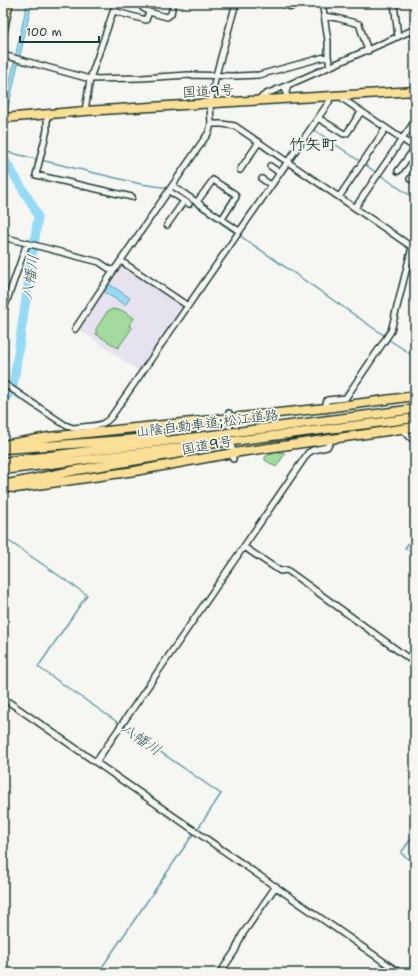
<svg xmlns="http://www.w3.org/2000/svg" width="418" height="976" viewBox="0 0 418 976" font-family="'Shantell Sans','Klee One',sans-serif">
<rect width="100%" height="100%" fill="#f6f6f2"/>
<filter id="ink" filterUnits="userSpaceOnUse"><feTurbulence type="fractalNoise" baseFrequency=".025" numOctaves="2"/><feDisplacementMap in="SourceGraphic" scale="8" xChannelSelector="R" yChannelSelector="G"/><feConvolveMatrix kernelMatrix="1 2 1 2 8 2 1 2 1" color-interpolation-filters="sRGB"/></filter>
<g filter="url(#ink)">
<path fill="#e7e3ee" d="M122,264L184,308L140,372L77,328Z"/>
<path fill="#a3da9e" stroke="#618c69" d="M112,309L123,311L134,318L129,326L132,328L118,348L96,334V329L107,312Z
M283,452L285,454L276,467L265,460V457L267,455Z"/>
<path fill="#94dbf6" stroke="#659ca8" d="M27,3H32L7,112L3,113Z
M109,284L130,298L125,305L104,292Z"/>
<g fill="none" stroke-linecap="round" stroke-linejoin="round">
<path stroke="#659ca8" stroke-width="1.5" d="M313,129L358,160
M3,151L141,184L169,188
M364,164L377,173
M380,175L415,199
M189,201L235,233
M239,235L385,336
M388,339L415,357
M415,534L405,548L415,555
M3,537L87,595L38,667L120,724
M123,726L221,794L197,830
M415,833L401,853L415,864
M98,973L194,833
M409,973L415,965"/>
<path stroke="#94dbf6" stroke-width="9" d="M3,157L33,206L38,217L13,387L3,403"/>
<path stroke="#cbd1cc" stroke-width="5" stroke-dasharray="5 2.5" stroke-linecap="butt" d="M327,411L329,438"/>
<defs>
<path id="minor" d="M282,3L291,7
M324,3L323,8L328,41V56L330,67
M394,3L398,37
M143,8L149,12L167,17L171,14L173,3
M113,11L146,20L149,12
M324,16L337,18L359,24L368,51
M412,30L415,37
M3,55L90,79L141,78L188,75L236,76L259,75L328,56
M288,85L415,29
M258,100L266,94L288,85L286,92L287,99
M85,111L90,79L116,3
M47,114V130L36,175L132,197
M318,118L344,134L347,133L361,112
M211,124H222L235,126L412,247
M386,128L402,139L415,121
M270,166L280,173
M240,170L259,142
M398,171L415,148
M262,179L271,185
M410,179L415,171
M173,186L239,231
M169,191L189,204
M339,197L386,128L343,99L342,95
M197,202L213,180L235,194L236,197L222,219
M355,208L402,139L415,148
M167,225L184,201
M3,237L99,262L111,270L115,269L209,132L211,124L210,104L216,75L236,3
M121,261L188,306
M3,312L27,243
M75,329L114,270
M3,383L65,425L73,428L92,426V429
M326,409V403L327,400L346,398L347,396L385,340L391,331L412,247L415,242
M229,413L230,426
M92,426C100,425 105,424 111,417L318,118L329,102L330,96
M402,429L415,442
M232,447L233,459
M244,547L280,571L287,570L415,663
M3,698L400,973
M96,762L308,453L313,450L327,447L330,443L329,438
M220,973L235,951L242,935L276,886"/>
<path id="major" d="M3,32L9,3"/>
<path id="highway" d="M3,118L85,111L415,91
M3,445L49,437L326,408L415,396
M6,449L162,437
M3,462L415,409
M3,470L415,418
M8,484L77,470L187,452
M3,487L16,488L135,471L233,453L415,427"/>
</defs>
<use href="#minor" stroke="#1f3d34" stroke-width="8"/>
<use href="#major" stroke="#1f3d34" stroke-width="10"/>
<use href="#highway" stroke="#1f3d34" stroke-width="11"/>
<use href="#minor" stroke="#f6f6f2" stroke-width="5"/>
<use href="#major" stroke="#fbdf96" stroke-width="7"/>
<use href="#highway" stroke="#fbdf96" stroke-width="8"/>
</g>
</g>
<g text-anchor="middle" stroke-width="3.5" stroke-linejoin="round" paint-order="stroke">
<g font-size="14" fill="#1f3d34" stroke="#f6f6f2">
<text transform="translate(208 91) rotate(-3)" y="5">国道9号</text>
<text transform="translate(207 423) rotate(-7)" y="5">山陰自動車道;松江道路</text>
<text transform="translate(207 445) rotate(-10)" y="5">国道9号</text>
</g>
<g font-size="15" font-style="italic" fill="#365d5b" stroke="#f6f6f2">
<text transform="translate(30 277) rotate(-81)" y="5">八幡川</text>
<text transform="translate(141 739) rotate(35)" y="5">八幡川</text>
</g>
<g font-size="16" font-weight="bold" fill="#1f3d34" stroke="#f6f6f2">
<text x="313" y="150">竹矢町</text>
</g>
</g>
<rect width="418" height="976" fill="none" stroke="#f6f6f2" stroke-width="16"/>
<rect x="8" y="8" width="402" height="960" fill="none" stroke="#1f3d34" stroke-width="1.5" filter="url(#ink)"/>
<path d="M20 36v6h79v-6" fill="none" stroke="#1f3d34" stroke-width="2"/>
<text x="26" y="36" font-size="12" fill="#1f3d34" stroke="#f6f6f2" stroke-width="3" paint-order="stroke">100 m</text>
</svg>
